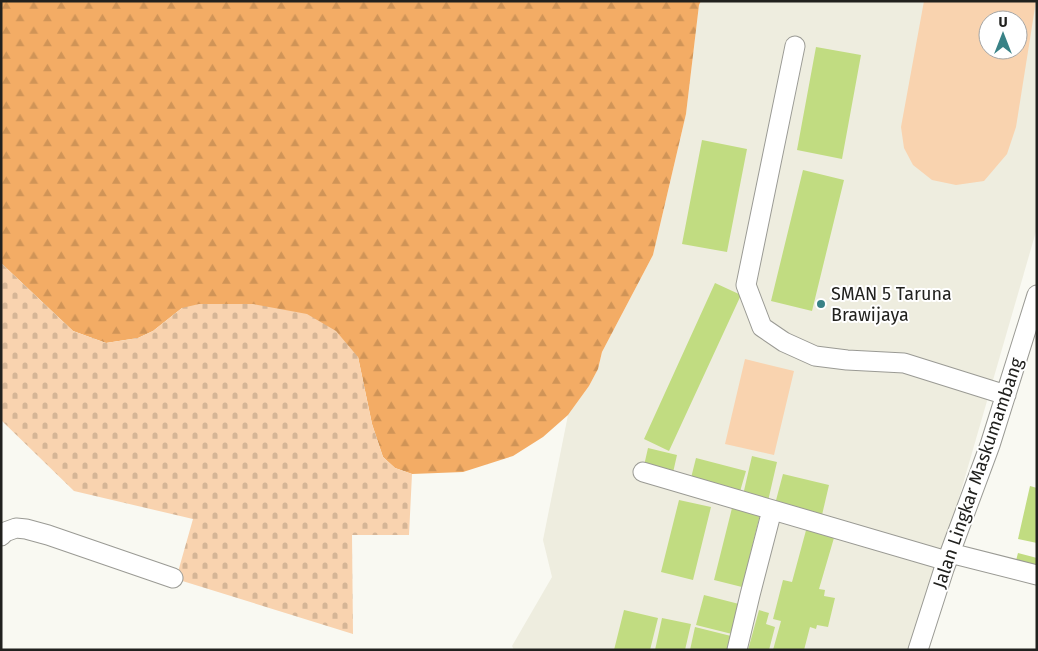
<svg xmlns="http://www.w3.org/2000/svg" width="1038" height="651" viewBox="0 0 1038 651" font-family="'Fira Sans',sans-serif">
<defs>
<pattern id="forest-firs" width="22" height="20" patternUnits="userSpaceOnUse" patternTransform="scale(1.25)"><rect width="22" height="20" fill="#f3ac65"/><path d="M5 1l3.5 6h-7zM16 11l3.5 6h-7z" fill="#d09457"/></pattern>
<pattern id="cemetery-stones" width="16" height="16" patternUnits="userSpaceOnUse" patternTransform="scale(1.25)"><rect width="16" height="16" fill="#f9d3af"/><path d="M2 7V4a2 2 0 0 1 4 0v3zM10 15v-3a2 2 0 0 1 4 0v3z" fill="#d5b596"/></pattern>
</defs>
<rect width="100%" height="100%" fill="#f9f9f2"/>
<path fill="#eeeddf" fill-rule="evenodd" d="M701,1H1037V228L915,650H514L512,646L552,577L543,540L568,415L589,386L598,369L602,352L653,255L686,114L699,5ZM988,20H1018V50H988Z"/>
<path fill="#f9d3af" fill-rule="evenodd" d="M924,1H1036L1016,127L1007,154L984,181L956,185L932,180L913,165L904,148L901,127ZM988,20H1018V50H988Z
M745,359L794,371L774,455L725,444Z"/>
<path fill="url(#forest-firs)" d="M1,1H701L699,5L686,114L653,255L602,352L598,369L589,386L568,415L543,437L513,456L463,472L412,474L395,468L383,457L372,424L358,357L182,308L153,331L138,338L106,343L73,331L1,263Z"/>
<path fill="url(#cemetery-stones)" d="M1,263L73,331L106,343L138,338L153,331L182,308L199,304H253L307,314L336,331L358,357L372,424L383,457L395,468L412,474L409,535H352L353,634L176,579L193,519L74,491L1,420Z"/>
<path fill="#c1dc81" d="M816,47L861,55L842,159L797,150Z
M702,140L747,149L727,252L682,244Z
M803,170L844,180L812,311L771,301Z
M715,283L741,295L669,451L644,439Z
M648,448L677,455L672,477L643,470Z
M752,456L777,462L768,501L743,495Z
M696,458L746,471L739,495L690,482Z
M783,474L829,485L822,515L775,504Z
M1030,486L1037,488V543L1018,539Z
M679,500L711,507L693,580L661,572Z
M733,504L761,511L742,587L714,580Z
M808,523L836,531L819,589L825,590L824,596L835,598L828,627L817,625L816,629L810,627L804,650H773L781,621L773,619L783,580L792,582Z
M1018,553L1037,558V574L1014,568Z
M704,595L739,604L732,634L696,625Z
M624,610L658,618L650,650H614Z
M759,610L769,613L766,624L775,627L769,650H748Z
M662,618L691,624L685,650H655Z
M695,627L731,636L728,650H690Z"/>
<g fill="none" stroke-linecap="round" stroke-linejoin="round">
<defs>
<path id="minor" d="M795,46L746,285L762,327L784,342L815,356L847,360L904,363L1006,395
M643,472L947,561
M1,536L5,532L16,528L26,529L48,535L173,578
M950,553L1037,575
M737,650L750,595L772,510
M918,650L944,569L990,445L1037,295"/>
</defs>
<use href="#minor" stroke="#9a9a94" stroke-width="21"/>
<use href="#minor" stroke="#fff" stroke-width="19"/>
</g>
<circle fill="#398286" stroke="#fff" stroke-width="2" cx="821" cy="304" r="5"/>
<g text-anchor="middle" stroke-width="4" stroke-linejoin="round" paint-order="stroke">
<g font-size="18" fill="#21211e" stroke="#fff" text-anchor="start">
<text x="831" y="300">SMAN 5 Taruna<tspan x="831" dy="21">Brawijaya</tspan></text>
</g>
<g font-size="18" fill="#21211e" stroke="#fff">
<text transform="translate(978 473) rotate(-71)" y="6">Jalan Lingkar Maskumambang</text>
</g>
</g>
<rect width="1038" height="651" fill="none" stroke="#21211e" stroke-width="5"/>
<g transform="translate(1003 35)"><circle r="24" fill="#ffffff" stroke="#a6a6a5"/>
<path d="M0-4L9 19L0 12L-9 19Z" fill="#398286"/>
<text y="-8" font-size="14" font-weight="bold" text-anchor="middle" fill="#21211e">U</text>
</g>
</svg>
